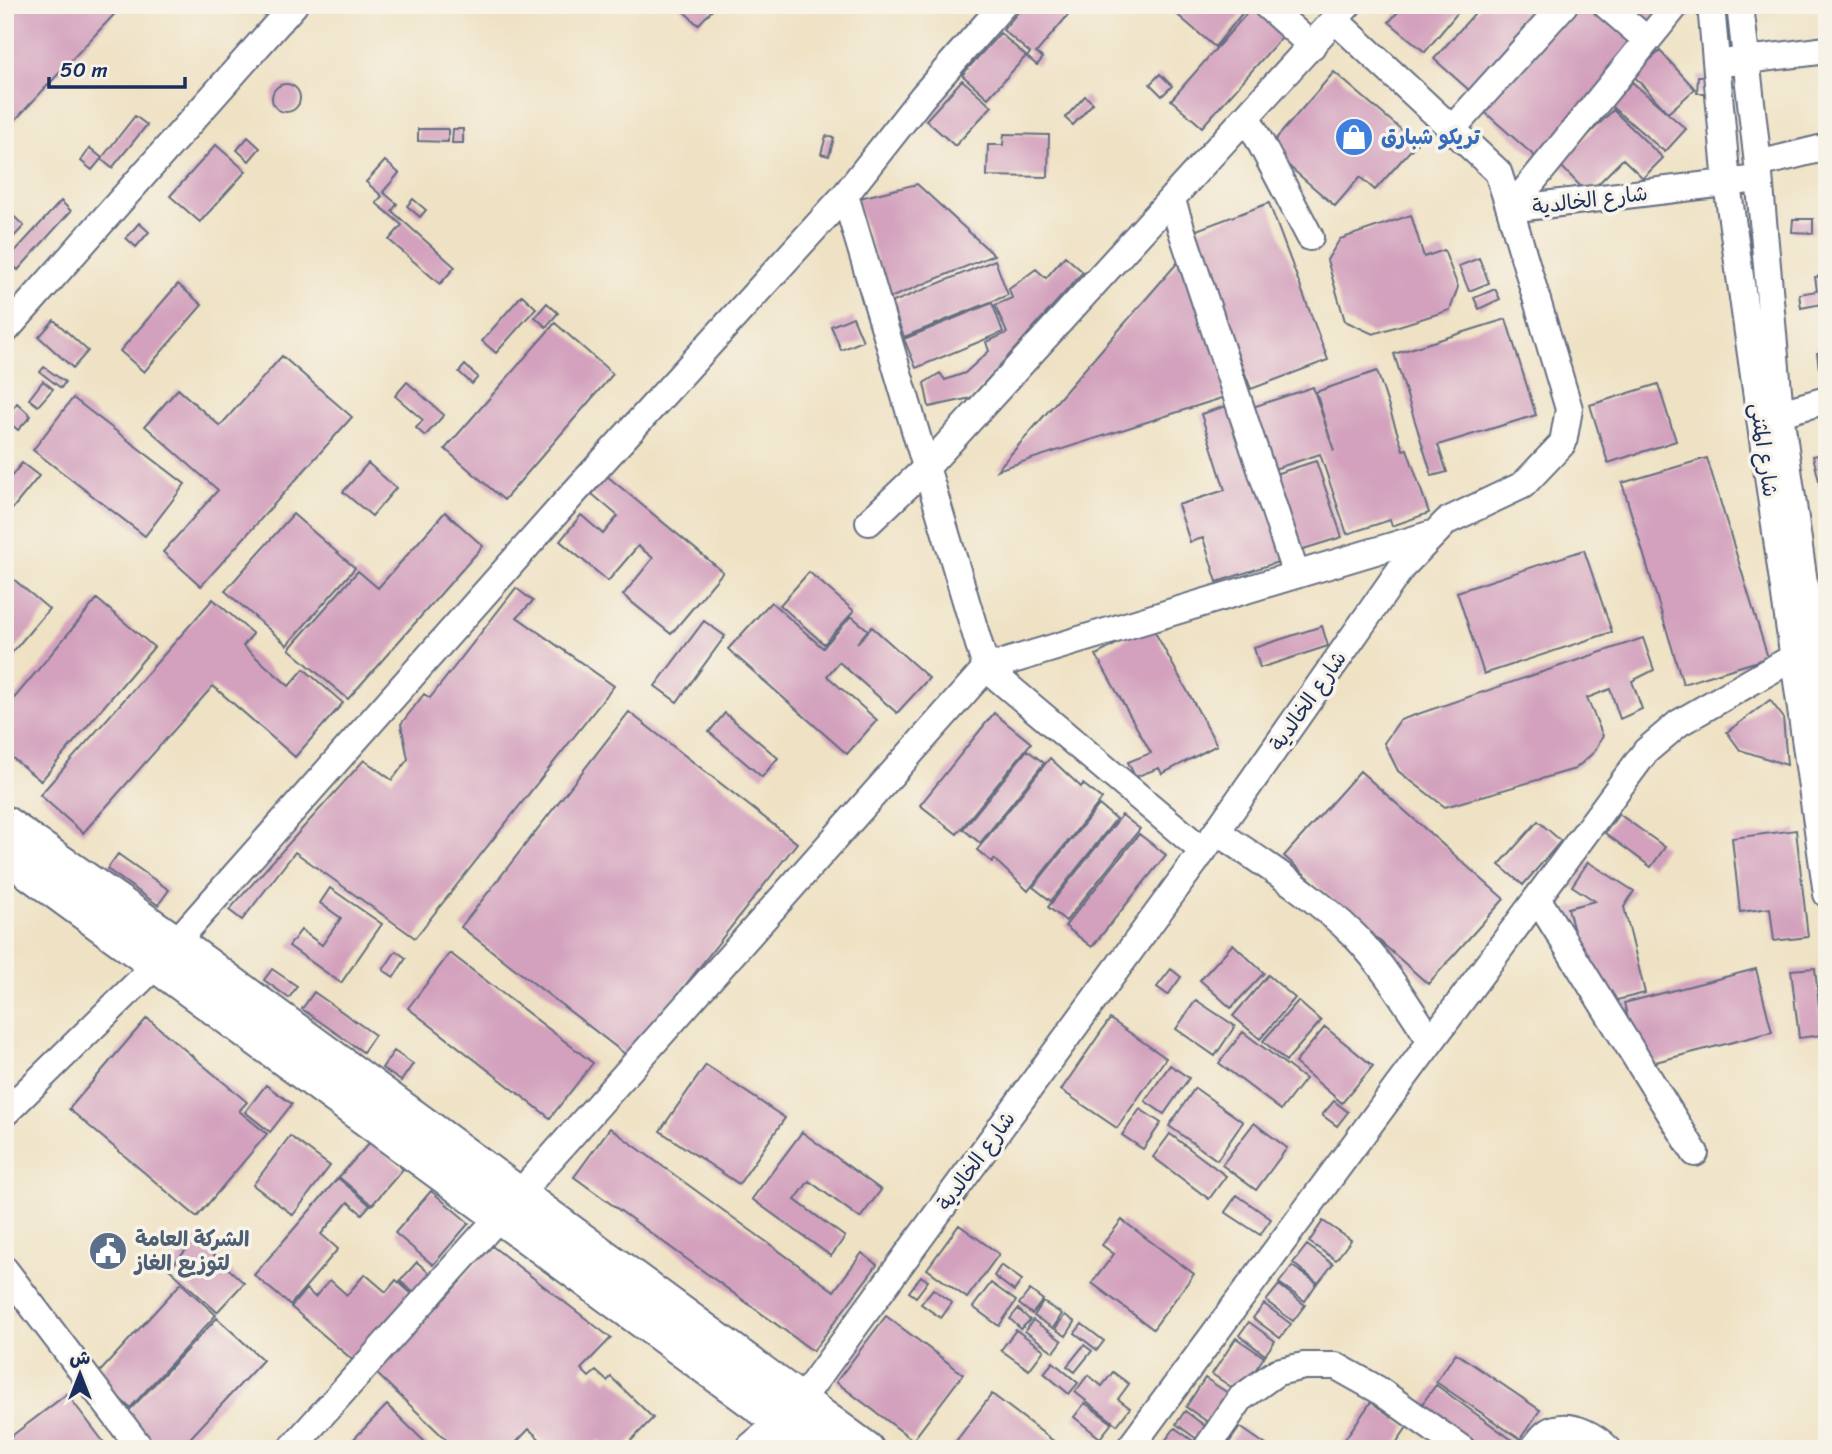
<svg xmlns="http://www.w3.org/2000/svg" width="1832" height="1454" viewBox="0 0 1832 1454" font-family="Sriracha,'Playpen Sans Arabic',sans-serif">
<rect width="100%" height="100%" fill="#f7f3e8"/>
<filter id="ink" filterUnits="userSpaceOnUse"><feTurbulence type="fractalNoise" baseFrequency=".0143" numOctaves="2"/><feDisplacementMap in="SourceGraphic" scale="14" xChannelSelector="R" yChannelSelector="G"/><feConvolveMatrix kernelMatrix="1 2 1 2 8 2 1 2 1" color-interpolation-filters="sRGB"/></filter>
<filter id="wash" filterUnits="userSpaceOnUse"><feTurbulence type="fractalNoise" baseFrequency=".00686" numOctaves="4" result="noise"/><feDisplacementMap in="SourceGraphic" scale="28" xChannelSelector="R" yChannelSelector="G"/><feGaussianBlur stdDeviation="1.57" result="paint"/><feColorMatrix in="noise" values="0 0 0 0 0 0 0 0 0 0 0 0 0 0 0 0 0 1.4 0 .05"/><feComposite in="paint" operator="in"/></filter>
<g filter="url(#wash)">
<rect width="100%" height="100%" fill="#efe2c4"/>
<g id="blocks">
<path fill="#d3a1bd" d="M5,5H123L5,131Z
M677,5H717L698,25Z
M1024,5H1059L1069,14L1036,53L1043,58L1037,65L1027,57L1030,53L1003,30Z
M1166,5H1249L1215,47Z
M1254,5L1287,31L1202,127L1171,100Z
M1404,5H1464L1425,52L1389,22Z
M1482,5H1545L1469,90L1434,59Z
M1571,5H1593L1640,47L1539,160L1480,108Z
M1619,5H1666L1647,29Z
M1000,33L1026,56L988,98L962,75Z
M1660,51L1695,89L1668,113L1633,75Z
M1334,72L1417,143L1375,190L1360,177L1335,206L1268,148Z
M1160,74L1172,86L1162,96L1150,84Z
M1698,76H1708L1707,93H1697Z
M962,80L992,106L955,146L926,120Z
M1632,82L1686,129L1665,152L1611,106Z
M272 98a14 14 0 1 1 28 0a14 14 0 1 1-28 0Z
M1085,96L1093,103L1073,125L1065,118Z
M1613,110L1663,158L1643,178L1623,159L1588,194L1559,164Z
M135,116L147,125L112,168L101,159Z
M418,129H448V142L418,141Z
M453,129H463V143H452Z
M1004,134L1049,135L1048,177L987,176L988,145H1003Z
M826,136L834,138L829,156L821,154Z
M248,137L260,148L249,161L237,150Z
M216,145L246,171L200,222L170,196Z
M90,148L102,158L92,170L81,161Z
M385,161L399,173L383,192L397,204L392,211L455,267L440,284L389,240L402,225L376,203L382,196L366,182Z
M917,184L994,255L890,298L856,199Z
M413,199L426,210L420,217L407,206Z
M61,201L71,211L18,270L7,260Z
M1269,203L1328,360L1251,389L1191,232Z
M5,208L24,226L5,246Z
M1411,215L1424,257L1444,250L1458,287L1450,310L1373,334L1345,321L1327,260L1340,239Z
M1793,219H1813V233L1792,232Z
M139,223L149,232L136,247L126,238Z
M1185,254L1231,395L997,470Z
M1065,256L1083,272L971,398L929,407L924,383L940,373L945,380L965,373L989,351L986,342L1007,333L995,305L1012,298L1009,289L1036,269L1046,278Z
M1479,258L1489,283L1469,291L1459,266Z
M995,260L1008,295L904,337L891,303Z
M1827,275V303L1801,308L1799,294L1817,291L1815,277Z
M178,284L202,305L144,372L120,351Z
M1495,289L1500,299L1479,309L1474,298Z
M522,295L536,308L496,353L482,341Z
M547,303L558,313L546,327L535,317Z
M992,303L1003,332L916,368L904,339Z
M853,317L863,341L841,350L831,326Z
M1506,319L1536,415L1438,445L1447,472L1432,476L1394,354Z
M54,320L88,351L73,368L39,337Z
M555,323L613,374L504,500L445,449Z
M1827,351V367L1819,368L1817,353Z
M282,356L352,417L201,586L163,552L218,490L145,426L178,389L220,426Z
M465,365L478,377L472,384L459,372Z
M44,367L65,382L61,388L40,372Z
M1377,371L1403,450L1407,449L1429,513L1392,526L1390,520L1347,534L1320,454L1268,471L1247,409L1313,387L1334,451L1316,392Z
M43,381L53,389L38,406L29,399Z
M407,382L444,415L425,436L416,428L423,420L395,396Z
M1658,384L1676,441L1608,463L1590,405Z
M73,398L185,484L145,536L33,450Z
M17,403L31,416L18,430L5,419Z
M1233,404L1284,560L1217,582L1203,538L1190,542L1178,505L1225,490L1201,414Z
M1827,453V510H1826L1813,456Z
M1707,458L1768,658L1683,684L1622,483Z
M1316,461L1342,537L1297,551L1272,475Z
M22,463L39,476L9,513L5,510V484Z
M368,463L396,488L372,516L343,492Z
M607,476L723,572L671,634L623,595L653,558L638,546L608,581L560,541L581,515L603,534L618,516L592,494Z
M445,512L483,546L348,699L289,649L358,571L378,588Z
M293,514L355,568L287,645L225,591Z
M1584,550L1612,632L1484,674L1457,592Z
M5,572L49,609L5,661Z
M809,572L854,611L824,644L780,605Z
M516,588L533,601L517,617L614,686L415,938L295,852L242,920L229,910L364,760L392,780L408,759L401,724L424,694L430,698Z
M97,599L154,647L41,781L5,752V709Z
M213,599L253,634L243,646L289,686L304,669L343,703L295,757L213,686L83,833L40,795Z
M771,602L823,648L851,616L868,630L857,643L872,627L929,678L897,713L839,662L827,676L877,720L847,754L728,649Z
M704,621L725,636L677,702L655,686Z
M1151,625L1217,745L1162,774L1159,768L1135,777L1128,762L1151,753L1096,655Z
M1322,626L1328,646L1260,668L1254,648Z
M1643,638L1654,670L1632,681L1642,709L1620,719L1610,689L1587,698L1603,736L1594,752L1575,769L1445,807L1398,771L1384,743L1400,720Z
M1770,700L1783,717L1787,765L1740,750L1727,732Z
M629,712L797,843L629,1057L461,927Z
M725,713L778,758L762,777L709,732Z
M994,713L1031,743L957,834L920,805Z
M1027,750L1044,763L980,843L963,829Z
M1050,758L1081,787L1083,784L1102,799L1028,891L994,859L992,862L977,850Z
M1360,771L1504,899L1428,984L1284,856Z
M1099,805L1116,819L1051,901L1033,887Z
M1619,814L1665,847L1651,867L1605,833Z
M1122,815L1140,829L1066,921L1048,907Z
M1538,821L1561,841L1523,885L1499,865Z
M1796,830L1808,937L1774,941L1770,908L1740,912L1732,838Z
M1139,834L1166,855L1092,947L1065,926Z
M118,854L169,890L158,905L107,869Z
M1588,862L1634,891L1624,907L1645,993L1593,1006L1568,908L1595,901L1572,886Z
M330,888L382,924L341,983L289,946L301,930L322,945L341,918L320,903Z
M1233,944L1264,973L1231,1008L1200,980Z
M396,951L406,958L394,977L383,970Z
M450,953L593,1063L550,1118L408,1008Z
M1815,968L1822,1035L1799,1038L1791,970Z
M272,969L297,986L289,998L264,980Z
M1171,969L1181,977L1168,995L1157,987Z
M1756,969L1772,1032L1640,1066L1624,1003Z
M1268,975L1295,998L1260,1039L1233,1016Z
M314,992L375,1035L363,1052L302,1009Z
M1196,1000L1235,1026L1215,1056L1176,1029Z
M1298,1001L1321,1021L1286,1061L1263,1041Z
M147,1018L247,1102L239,1111L267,1134L197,1217L69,1109Z
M1110,1019L1166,1058L1117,1128L1061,1090Z
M1325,1027L1373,1066L1342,1103L1295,1063Z
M1243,1032L1305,1079L1281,1110L1219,1063Z
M394,1051L413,1064L401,1081L382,1068Z
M706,1065L785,1118L739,1184L660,1131Z
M1170,1065L1189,1078L1164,1114L1145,1101Z
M266,1085L292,1104L270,1132L245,1112Z
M1195,1088L1243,1122L1217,1160L1169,1126Z
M1334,1101L1348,1112L1337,1126L1322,1115Z
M1140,1109L1161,1123L1143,1149L1122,1135Z
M1254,1123L1287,1148L1256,1190L1222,1165Z
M610,1128L834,1291L862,1253L877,1265L813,1351L574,1177Z
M802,1132L881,1190L860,1218L809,1181L795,1200L845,1237L831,1256L752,1199Z
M1170,1134L1226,1176L1209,1199L1153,1157Z
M290,1136L330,1166L293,1215L253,1185Z
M371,1141L403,1169L372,1205L339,1177Z
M338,1178L370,1205L362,1214L348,1202L321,1234L338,1249L290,1305L254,1275Z
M431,1191L469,1223L433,1265L395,1233Z
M1237,1195L1271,1219L1260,1235L1225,1212Z
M1122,1220L1194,1274L1153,1329L1092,1283L1114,1254L1102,1245Z
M1323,1221L1351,1240L1336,1260L1309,1242Z
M959,1225L999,1254L967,1298L927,1269Z
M196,1239L244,1283L217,1312L169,1269Z
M1307,1245L1333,1264L1318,1283L1293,1263Z
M492,1246L611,1338L581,1369L589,1377L596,1371L607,1381L611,1377L653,1418L623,1449H608L599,1440L591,1449H550L529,1429L510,1449H456L375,1372Z
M417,1262L430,1274L414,1293L400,1281Z
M1001,1265L1022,1280L1014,1291L994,1276Z
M1292,1266L1317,1283L1305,1301L1279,1283Z
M365,1274L386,1292L396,1280L413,1295L355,1362L291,1307L306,1289L315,1297L330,1280L347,1295Z
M921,1276L928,1281L916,1297L909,1292Z
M181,1283L216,1315L130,1408L96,1376Z
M991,1283L1016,1301L999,1326L973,1307Z
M1279,1285L1305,1305L1293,1321L1266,1301Z
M933,1289L952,1303L941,1318L921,1304Z
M1030,1290L1043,1300L1032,1314L1019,1304Z
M1043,1302L1062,1314L1053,1328L1034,1316Z
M1264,1304L1291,1324L1280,1338L1253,1318Z
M1018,1309L1030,1320L1021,1329L1010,1319Z
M1065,1315L1075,1322L1066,1336L1055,1329Z
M886,1316L963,1374L913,1440L836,1382Z
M217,1318L263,1360L180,1449H155L122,1418Z
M1033,1320L1062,1341L1054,1352L1025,1331Z
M1249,1322L1275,1341L1265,1355L1239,1335Z
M1082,1324L1104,1341L1097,1350L1075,1333Z
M1016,1330L1044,1350L1029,1370L1001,1350Z
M1236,1338L1264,1357L1240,1393L1212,1374Z
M1084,1345L1092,1351L1075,1372L1067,1366Z
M1456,1353L1540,1410L1520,1439L1436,1382Z
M1053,1362L1078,1383L1069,1394L1044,1373Z
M1113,1372L1129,1384L1118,1399L1130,1408L1117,1425L1075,1392L1088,1375L1102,1386Z
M1205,1378L1231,1395L1211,1424L1186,1407Z
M1436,1385L1519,1445L1516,1449H1475L1419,1408Z
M67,1394L109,1449H5V1441Z
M992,1394L1064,1449H950Z
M1371,1402L1407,1427L1392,1449H1338Z
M1085,1403L1112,1423L1100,1438L1074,1417Z
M387,1405L432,1449H344Z
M1185,1411L1213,1432L1204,1444L1176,1424Z
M1240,1427L1272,1449H1228L1226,1447Z
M1175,1428L1200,1446L1197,1449H1159Z"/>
</g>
</g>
<g filter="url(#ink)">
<use href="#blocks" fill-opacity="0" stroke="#656e82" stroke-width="2"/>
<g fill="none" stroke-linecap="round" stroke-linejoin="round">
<defs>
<path id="minor" d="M1266,5L1312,46
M1606,5L1647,40
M1711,5L1727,184L1827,894
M1740,5L1758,164L1780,413L1827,745
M1335,20L1498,172L1510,209
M1731,62L1827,50
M1247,117L1310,237
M1452,129L1564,5
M1758,164L1827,147
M845,195L986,668L1203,851
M1172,201L1296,575
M1510,209L1676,5
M5,331L294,5
M1780,413L1827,400
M869,522L925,469L1348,5
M1217,832C1265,864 1313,895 1355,936C1383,965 1409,1007 1431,1041
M1537,898L1695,1153
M176,942L572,495L845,195L923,96L1003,5
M5,1113L156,965
M520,1193L986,668L1432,534
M5,1270L141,1449
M801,1400L1203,851L1402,567L1447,521L1523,485L1563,443L1569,409L1510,209L1758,179
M291,1449L499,1217
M1129,1449L1646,751L1679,723L1794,657L1812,646L1827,632
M1206,1449L1241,1398L1277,1372L1304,1366H1336L1377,1389L1462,1449
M1533,1449C1539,1442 1545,1431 1555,1429C1574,1424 1595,1436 1608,1449"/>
<path id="major" d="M5,823L176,942L867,1449
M5,855L817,1449
M753,1449L783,1424"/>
</defs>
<use href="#minor" stroke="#656e82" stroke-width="30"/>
<use href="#major" stroke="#656e82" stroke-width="37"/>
<use href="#minor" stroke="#fff" stroke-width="26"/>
<use href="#major" stroke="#fff" stroke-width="33"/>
</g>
</g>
<defs>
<symbol id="shop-disc" viewBox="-11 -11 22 22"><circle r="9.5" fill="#3f7fe0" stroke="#f7f3e8"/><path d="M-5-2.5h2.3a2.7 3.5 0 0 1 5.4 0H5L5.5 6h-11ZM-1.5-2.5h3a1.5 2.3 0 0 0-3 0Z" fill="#fff"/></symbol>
<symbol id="civic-disc" viewBox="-11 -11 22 22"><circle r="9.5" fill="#5c6f8a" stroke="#f7f3e8"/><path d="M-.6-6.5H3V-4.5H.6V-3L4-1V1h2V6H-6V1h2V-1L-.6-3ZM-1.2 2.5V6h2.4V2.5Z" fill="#fff"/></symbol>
</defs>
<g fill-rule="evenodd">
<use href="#shop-disc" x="1332" y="115" width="44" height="44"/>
<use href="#civic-disc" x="86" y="1229" width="44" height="44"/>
</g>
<g text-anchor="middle" stroke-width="7" stroke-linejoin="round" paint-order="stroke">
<g font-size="21" font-weight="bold" fill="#366cbe" stroke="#f7f3e8" text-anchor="start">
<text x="1381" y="144">تريكو شبارق</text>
</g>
<g font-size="21" fill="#1b2f5e" stroke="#f7f3e8">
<text transform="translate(1590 200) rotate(-7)" y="7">شارع الخالدية</text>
<text transform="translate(1764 450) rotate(82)" y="7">شارع المثنى</text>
<text transform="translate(1308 701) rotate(-55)" y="7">شارع الخالدية</text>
<text transform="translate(976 1161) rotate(-54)" y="7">شارع الخالدية</text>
</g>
<g font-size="21" font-weight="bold" fill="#4e5e75" stroke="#f7f3e8" text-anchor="start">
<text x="135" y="1246">الشركة العامة<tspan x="135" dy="24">لتوزيع الغاز</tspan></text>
</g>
</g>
<rect width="1832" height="1454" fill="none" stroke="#f7f3e8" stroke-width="28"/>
<g transform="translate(80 1374)" stroke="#f7f3e8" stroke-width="5" paint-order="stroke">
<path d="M0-5L12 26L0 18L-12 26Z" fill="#1b2f5e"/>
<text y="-10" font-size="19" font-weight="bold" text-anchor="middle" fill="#1b2f5e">ش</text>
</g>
<path d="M49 77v10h136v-10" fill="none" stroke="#1b2f5e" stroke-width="3.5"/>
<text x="60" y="77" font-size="21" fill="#1b2f5e" stroke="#f7f3e8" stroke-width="5" paint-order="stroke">50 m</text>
</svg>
